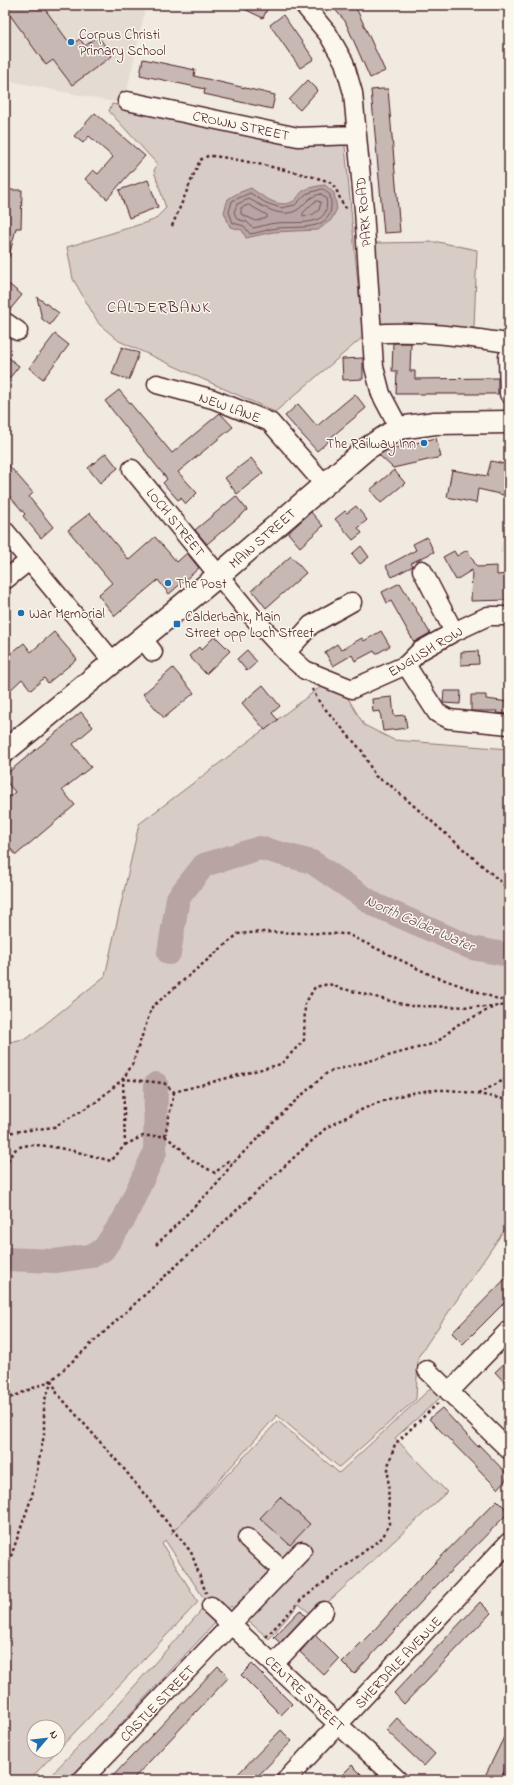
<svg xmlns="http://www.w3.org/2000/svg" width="514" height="1785" viewBox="0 0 514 1785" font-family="'Indie Flower',sans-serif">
<rect width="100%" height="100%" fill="#f0eae0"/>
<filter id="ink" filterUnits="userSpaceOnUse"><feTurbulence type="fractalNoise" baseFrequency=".025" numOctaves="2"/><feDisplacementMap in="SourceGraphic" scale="8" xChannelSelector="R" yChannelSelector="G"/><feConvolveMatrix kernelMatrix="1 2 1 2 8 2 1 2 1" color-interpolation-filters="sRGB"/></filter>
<g filter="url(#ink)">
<path fill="#e4dbd2" d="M5,5H146L124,104L5,80Z
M509,509V553H500Z"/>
<path fill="#d8ccc6" stroke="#917678" d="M112,104L158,113L335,140L345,146L363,337L275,412L119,341L99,324L73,279L67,247L154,220L166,208L154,171L157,164L109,111Z
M438,242L477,250L474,328L381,329L374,243Z
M323,685L346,695L364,725L394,740L509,749V1228L507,1226L418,1357L416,1399L339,1467L277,1415L171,1534L278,1421L339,1473L432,1387L442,1396L395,1438L447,1492L313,1616L299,1604L269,1639L231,1606L68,1780H46L106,1718L200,1612L205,1600L165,1540L162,1544L198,1602L58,1750V1727H34V1751H57L29,1780H5V1043L28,1038L105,976L139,824Z"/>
<path fill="#b8a4a2" stroke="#8c6f72" d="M325,185L334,193L337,209L331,220L318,230L273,232L246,238L242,230L230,227L224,212L228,199L238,193L251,188C262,196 281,211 295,200C298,198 300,193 303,191C310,187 317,186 325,185Z"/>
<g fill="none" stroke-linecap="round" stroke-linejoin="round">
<path stroke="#76545b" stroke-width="1" d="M323,189L330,195C338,233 302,226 277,228C268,229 259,233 250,234L244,226L233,223L229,212L232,201L250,193L266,203L281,208L295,205L306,194Z
M321,194L326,198C332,229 297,221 277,223C269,223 261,227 253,228L247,222L237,219L234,212L237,204L249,199C263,206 285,222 301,207C308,200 311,196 321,194Z
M317,201L321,202L319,210L312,215L303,216V213L312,204Z
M249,205L267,215V218L256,221L241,214V208Z"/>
<path stroke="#b8a4a2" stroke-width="24" d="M169,953L178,898L204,865L260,848L312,862L375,905L472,948L509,955
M5,1259L55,1261L90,1256L103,1250L124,1219L155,1152L156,1084"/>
</g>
<path fill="#c8b8b3" stroke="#4a1f2b" d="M5,5H42L71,45L80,39L85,46L98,36L112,56L72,85L53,60L46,65L5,8Z
M236,5H269L263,18Z
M331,5H353L358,12L385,71L370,78L345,21Z
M283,15L314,59L300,68L270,25Z
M143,59L195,70L194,76L275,95L272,109L204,94L205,89L140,75Z
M308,80L318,90L300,110L289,100Z
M382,89H388L400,232L384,233L371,90Z
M95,113L145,156L107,199L85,179L93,170L98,174L113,157L89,136L83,143L74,136Z
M148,180L158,207L129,218L119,190Z
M5,190H22L21,228H16L9,257L5,256Z
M5,281L22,295L8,312H5Z
M37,297L59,313L50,325L42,319Z
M55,334L69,345L43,379L29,368Z
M393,343H411L410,371H415V379L498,378V394H396L397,371H392Z
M122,347L139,353L129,380L112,374Z
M5,355L19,366L5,384Z
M363,358V379L343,380L342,359Z
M119,390L172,453L220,413L233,427L178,472L197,493L186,504L181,498L178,500L163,483L167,479L105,401Z
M355,394L366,408L329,439L330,440L317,451L285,416L298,404L317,426Z
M436,438L441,457L393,468L379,455L387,450Z
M106,453L118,468L100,483L88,468Z
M251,458L263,473L237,494L225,478Z
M5,461L33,493L29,497L53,527L41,538L23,516L25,514L5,491Z
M491,461L509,465L506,480L509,481L508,496L478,489L476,503L447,497L452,470L487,476Z
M394,470L405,483L381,503L370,490Z
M236,496L247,510L207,544L195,530Z
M356,506L367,520L358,528L362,533L353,540L335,519L345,511L347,513Z
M311,512L323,526L300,547L288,533Z
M90,513L129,560L155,537L177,562L187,553L199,568L169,594L158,580L115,616L98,595L112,583L68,530Z
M427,537L434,552L411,563L413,566L392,577L386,566L416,550L413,544Z
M361,546L369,557L360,564L352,554Z
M467,550L477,567L497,566V575L509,574V600L471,601L472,570L456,580L443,557L454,551L457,556Z
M291,556L306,573L266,608L252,590Z
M400,583L430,633L414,642L391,601L387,603L382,592Z
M381,631L390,646L376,654L374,651L355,661L352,655L333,666L325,652L337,644L341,650L362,638L364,641Z
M54,632L77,659L48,683L44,678L31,690L22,679L5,695V658L24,643L31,652Z
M215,636L230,651L206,674L189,656L199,647L201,650Z
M247,650L257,662L247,671L237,659Z
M478,651L479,664L461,665V652Z
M173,668L194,693L164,718L143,694Z
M263,685L280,706L272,713L278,720L265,730L242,703Z
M444,691H461L460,704L443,703Z
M471,695H486V699L509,702V714L496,713L497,711H471Z
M392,697L394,716L405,715L407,728L383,731L380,711L373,712L372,699Z
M81,712L93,727L73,744L91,767L62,790L75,805L16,855L5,842V801L15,792L5,780V775Z
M509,1275V1309L504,1303L463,1344L452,1333Z
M509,1359V1387L495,1372Z
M442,1408L478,1447L479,1445L509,1476L498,1489L429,1419Z
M280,1497L310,1524L290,1545L260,1518Z
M497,1500L509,1512L436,1586L354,1674L342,1662L376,1628L424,1574Z
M480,1602L491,1613L404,1704L394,1693Z
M300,1610L305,1616L280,1643L274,1637Z
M315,1635L339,1659L324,1675L300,1652Z
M252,1664L292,1704L281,1715L241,1675Z
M218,1666L229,1677L132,1780H109Z
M397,1718L435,1754L424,1766L386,1730Z
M509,1727V1761L500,1780H483Z
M281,1730L292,1741L254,1780H232Z
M352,1765L367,1780H337Z"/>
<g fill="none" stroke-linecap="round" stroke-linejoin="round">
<defs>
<path id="minor" d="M304,5L328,34L344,62L353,93L364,210L374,367L381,394L399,428
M127,101L298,137L356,135
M5,322L18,331
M372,334C416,330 459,336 501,342
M508,357L509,394
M157,384L213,399L270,422L324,484
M132,469L251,615L286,653L305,670L352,689L406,665L420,651L454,632L488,616H509
M5,531L113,662
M422,570L454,632
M5,580L30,560
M142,638L153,652
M286,653L311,625L352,602
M406,665L437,713L449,719L509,725
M427,1370L509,1450
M449,1392L509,1330
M247,1538L283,1571
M211,1606L398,1780
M274,1664L324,1611
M82,1780L302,1551
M286,1780L509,1542"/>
<path id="major" d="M5,751L219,575L366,449L399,428L435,423L509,422"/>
</defs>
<use href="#minor" stroke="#4a1f2b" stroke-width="21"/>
<use href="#major" stroke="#4a1f2b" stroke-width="25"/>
<path stroke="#4a1f2b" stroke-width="2.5" stroke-dasharray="3 3" stroke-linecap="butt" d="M172,226L200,160C202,159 205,157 208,156C218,154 315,176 327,181C340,187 338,203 348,210
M312,689L320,703L362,751L375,776L390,785L509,889
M478,1094L509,1077
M5,1133L54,1127L96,1102L123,1079L132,1065L152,1007L238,934L263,932L347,934L431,975L509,1003
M165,1136L174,1092
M125,1145L143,1136H165L180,1148L190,1159L215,1173L228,1161L232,1164
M5,1166C8,1161 11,1154 15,1150C29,1136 92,1156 111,1161L125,1145L123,1079L164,1083L174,1092L281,1064L304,1040L305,1004L315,987L329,984L340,988L410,1006L489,1007L509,1005
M156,1245L218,1183L232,1164L293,1103L328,1072L436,1043L457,1025L492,1008
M52,1380L57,1393L124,1469L191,1552L206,1593
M5,1400L52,1380L326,1128C359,1109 397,1092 436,1090C459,1089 486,1096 509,1100
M5,1567L10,1559L32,1496L44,1435V1402L52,1381
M266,1637L301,1600L383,1537L389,1524L388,1466L395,1444L439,1402"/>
<use href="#minor" stroke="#fbf7ec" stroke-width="18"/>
<use href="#major" stroke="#fbf7ec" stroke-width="22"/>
</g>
</g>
<g fill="#1f6fb2" stroke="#fbf7ec" stroke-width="1.5">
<circle cx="71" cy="42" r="4"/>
<circle cx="424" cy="443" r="4"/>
<circle cx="168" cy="583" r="4"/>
<circle cx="21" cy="613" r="4"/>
<rect x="173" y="620" width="8" height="8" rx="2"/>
</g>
<g text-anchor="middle" stroke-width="3" stroke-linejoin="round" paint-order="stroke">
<g font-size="14" fill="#4a1f2b" stroke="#fbf7ec" text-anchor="start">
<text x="79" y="39">Corpus Christi<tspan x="79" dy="16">Primary School</tspan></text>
<text x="416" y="448" text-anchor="end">The Railway Inn</text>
<text x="176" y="588">The Post</text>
<text x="29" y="618">War Memorial</text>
<text x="185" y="621">Calderbank, Main<tspan x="185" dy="16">Street opp Loch Street</tspan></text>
</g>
<g font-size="14" fill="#4a1f2b" stroke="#fbf7ec">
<text transform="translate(241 125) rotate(12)" y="5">CROWN STREET</text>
<text transform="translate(363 212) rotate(-95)" y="5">PARK ROAD</text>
<text transform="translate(230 407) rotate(20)" y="5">NEW LANE</text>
<text transform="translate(176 522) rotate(51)" y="5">LOCH STREET</text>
<text transform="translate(262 538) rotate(-41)" y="5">MAIN STREET</text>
<text transform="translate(425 651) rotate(-31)" y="5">ENGLISH ROW</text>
<text transform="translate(398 1662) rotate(-47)" y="5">SHERDALE AVENUE</text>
<text transform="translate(305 1693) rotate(43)" y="5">CENTRE STREET</text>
<text transform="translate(157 1703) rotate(-46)" y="5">CASTLE STREET</text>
</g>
<g font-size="15" font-style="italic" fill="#704e55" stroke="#fbf7ec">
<text transform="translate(420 923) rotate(24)" y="5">North Calder Water</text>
</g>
<g font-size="16" letter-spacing="1" fill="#4a1f2b" stroke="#fbf7ec">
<text x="159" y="312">CALDERBANK</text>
</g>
</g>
<rect width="514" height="1785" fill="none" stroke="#fbf7ec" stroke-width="20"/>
<rect x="10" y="10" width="494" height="1765" fill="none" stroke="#4a1f2b" stroke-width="1.5" filter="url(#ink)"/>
<g transform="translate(46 1739) rotate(62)"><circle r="19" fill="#fbf7ec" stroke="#b4a19f"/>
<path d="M0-3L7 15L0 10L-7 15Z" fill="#1f6fb2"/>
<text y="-6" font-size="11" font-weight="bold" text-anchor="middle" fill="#4a1f2b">N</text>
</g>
</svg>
